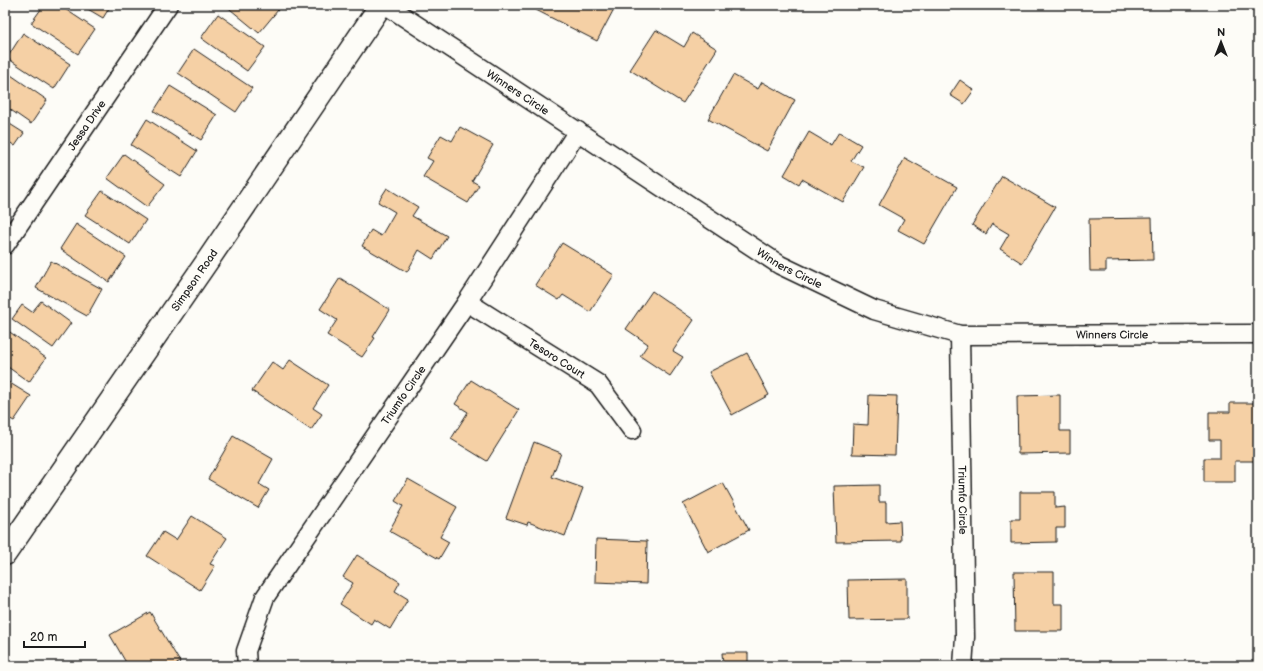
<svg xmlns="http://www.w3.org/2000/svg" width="1263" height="671" viewBox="0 0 1263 671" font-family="'Balsamiq Sans',sans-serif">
<rect width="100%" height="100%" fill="#fdfcf7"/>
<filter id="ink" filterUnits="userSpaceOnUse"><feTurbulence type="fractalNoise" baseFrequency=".025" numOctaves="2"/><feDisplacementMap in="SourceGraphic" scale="8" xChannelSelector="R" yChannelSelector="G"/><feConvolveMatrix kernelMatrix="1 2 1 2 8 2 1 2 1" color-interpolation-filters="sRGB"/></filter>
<g filter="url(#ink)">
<path fill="#f5d0a5" stroke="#1c1c1c" d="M44,5H59L95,29L78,54L31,23Z
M81,5H111L103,18Z
M225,5H272L278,10L259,33Z
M538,5H611L615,7L597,41L536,10Z
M218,14L265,47L247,71L201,38Z
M656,30L684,47L692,33L717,49L683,103L630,70Z
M23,33L70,64L54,89L7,58Z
M194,49L252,88L236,112L178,73Z
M8,73L47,100L31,124L5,106V77Z
M733,75L758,89L762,82L795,100L767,151L708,119Z
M960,80L974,90L964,104L950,95Z
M170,86L217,115L201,140L154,111Z
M147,119L197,151L181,177L131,145Z
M5,121L24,133L15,146L5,139Z
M460,127L493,145L472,181L479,185L468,203L423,177L433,161L427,158L441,135L452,141Z
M809,132L831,145L839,132L861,145L851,161L864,167L843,202L802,179L799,184L784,175Z
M124,154L165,184L147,207L107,178Z
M905,158L957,187L924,244L898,230L904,219L879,205Z
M1002,176L1055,207L1022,263L1000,249L1009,234L992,224L986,234L972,225Z
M387,188L418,207L412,216L447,236L433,259L419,250L407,272L362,246L371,230L381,236L395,212L378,202Z
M102,191L146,220L130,244L85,215Z
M1152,218L1153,260L1106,261V271H1090L1089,219Z
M76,224L126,257L109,282L60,249Z
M562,243L614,275L590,312L563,295L559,300L535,285Z
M51,261L102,289L87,316L36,288Z
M340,278L390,310L373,337L375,338L362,357L327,335L337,320L320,309Z
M652,291L694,320L673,351L683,357L670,376L640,356L648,344L626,329Z
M41,301L71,323L53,348L12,319L22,305L32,312Z
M7,330L46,358L29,382L5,365V333Z
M747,353L769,395L732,415L709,372Z
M290,360L328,385L313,408L322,414L311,430L252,391L272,362L283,370Z
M5,380L31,396L14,421L5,416Z
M471,380L519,410L487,461L451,439L468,412L455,404Z
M869,395L897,396L895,455L852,454L853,424L868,425Z
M1060,395V431H1070V453L1018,454L1017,396Z
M1230,403H1258V461H1235V482H1204V458H1220V440H1209V412H1230Z
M233,436L273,459L259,484L269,490L258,508L208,479Z
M534,442L561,453L552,477L583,488L565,536L528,522L527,525L506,518Z
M408,479L457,507L440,537L449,542L439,559L389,531L403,506L395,501Z
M723,483L749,530L708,552L683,504Z
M879,485V502H886V522L900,521L901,541L836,542L834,486Z
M1020,492H1055V508L1065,507V528H1056V542L1011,543V519H1020Z
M192,516L227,538L210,564L215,566L200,590L147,556L163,532L176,540Z
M596,539L647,541L646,584L595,582Z
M357,555L400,582L395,591L408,599L390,629L374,619L371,624L340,604L353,583L343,577Z
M1014,572H1054V604H1063V631H1015Z
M907,579V619L849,620L848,580Z
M150,612L180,662L174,666H128L110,635Z
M722,653H748V665H772V666H713V664H723Z"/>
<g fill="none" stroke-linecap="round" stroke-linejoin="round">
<defs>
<g id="minor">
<path id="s1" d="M386,5L780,265L874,310L960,335L1258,334"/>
<path id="s2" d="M5,245L168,5"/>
<path id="s3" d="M467,302L598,384L632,430"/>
<path id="s4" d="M960,335L965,637L963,666"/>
<path id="s5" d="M247,666L246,651L265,597L467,302L578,131"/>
</g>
<g id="secondary">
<path id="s6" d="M5,554L206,263L381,5"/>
</g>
</defs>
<use href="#minor" stroke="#1c1c1c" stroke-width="21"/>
<use href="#secondary" stroke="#1c1c1c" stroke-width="25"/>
<use href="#minor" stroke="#fdfcf7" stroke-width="18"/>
<use href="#secondary" stroke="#fdfcf7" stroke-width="22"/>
</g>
</g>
<g text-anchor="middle" stroke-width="3.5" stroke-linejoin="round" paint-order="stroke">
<g font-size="11" fill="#1c1c1c" stroke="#fdfcf7">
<text dy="4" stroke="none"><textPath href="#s1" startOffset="158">Winners Circle</textPath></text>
<text dy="4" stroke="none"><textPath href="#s2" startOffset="145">Jessa Drive</textPath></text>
<text dy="4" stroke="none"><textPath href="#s1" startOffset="482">Winners Circle</textPath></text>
<text dy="4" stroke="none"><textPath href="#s6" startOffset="333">Simpson Road</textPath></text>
<text dy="4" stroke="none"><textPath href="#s1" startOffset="818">Winners Circle</textPath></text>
<text dy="4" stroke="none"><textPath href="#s3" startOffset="106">Tesoro Court</textPath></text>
<text dy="4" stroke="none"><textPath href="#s5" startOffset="317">Triumfo Circle</textPath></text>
<text dy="4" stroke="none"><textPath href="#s4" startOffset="165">Triumfo Circle</textPath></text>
</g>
</g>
<rect width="1263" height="671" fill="none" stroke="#fdfcf7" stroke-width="20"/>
<rect x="10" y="10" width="1243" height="651" fill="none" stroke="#1c1c1c" stroke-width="1.5" filter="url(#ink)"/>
<g transform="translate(1221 42)" stroke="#fdfcf7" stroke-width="3" paint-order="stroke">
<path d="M0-3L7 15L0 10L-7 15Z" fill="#1c1c1c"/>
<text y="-6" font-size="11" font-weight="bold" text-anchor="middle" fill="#1c1c1c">N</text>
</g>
<path d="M24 641v6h61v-6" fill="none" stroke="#1c1c1c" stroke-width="2"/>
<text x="30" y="641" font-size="12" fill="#1c1c1c" stroke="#fdfcf7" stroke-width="3" paint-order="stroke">20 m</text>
</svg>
